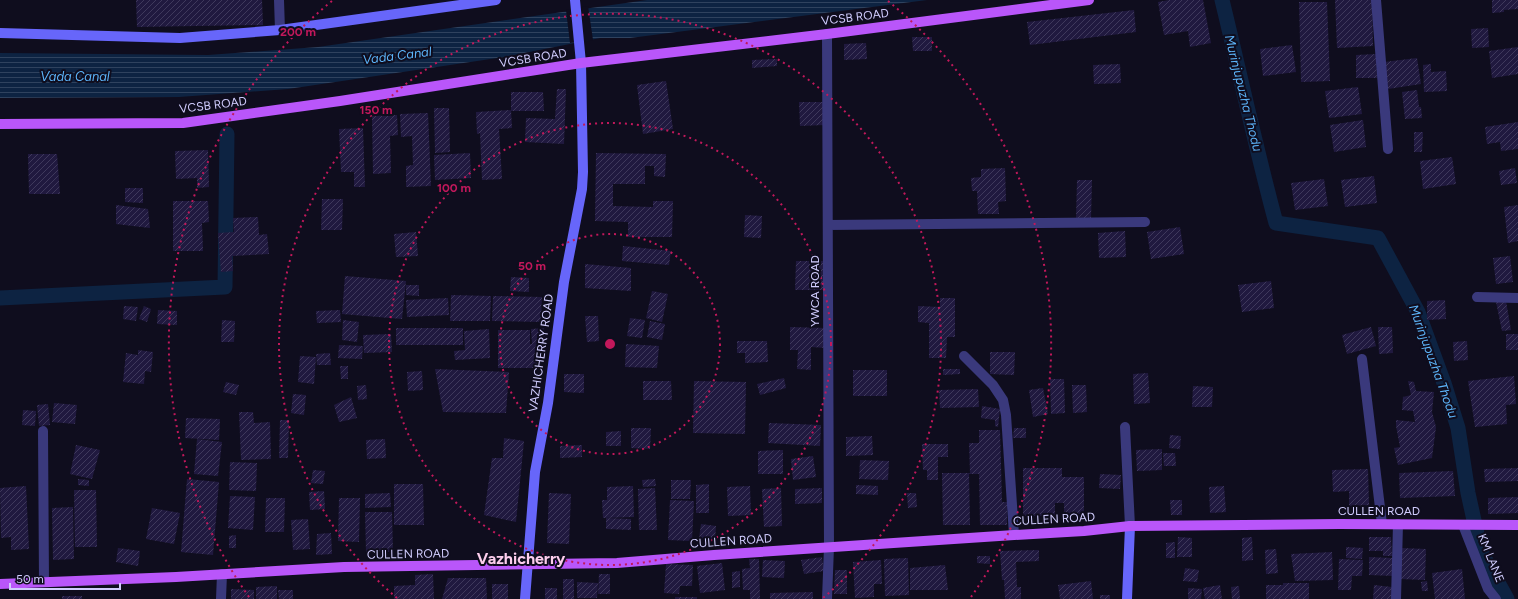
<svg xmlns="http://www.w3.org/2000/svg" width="1518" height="599" viewBox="0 0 1518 599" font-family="Figtree,sans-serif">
<defs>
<pattern id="water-rules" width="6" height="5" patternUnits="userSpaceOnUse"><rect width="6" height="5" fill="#0d2342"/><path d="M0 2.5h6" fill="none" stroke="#2f425e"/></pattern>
<pattern id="building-hatch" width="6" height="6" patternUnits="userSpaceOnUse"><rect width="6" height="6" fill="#20193f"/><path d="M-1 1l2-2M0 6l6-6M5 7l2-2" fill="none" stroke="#3f395c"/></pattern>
</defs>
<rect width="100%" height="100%" fill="#0f0d1e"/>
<path fill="url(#water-rules)" d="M647,0H927L630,38H600L504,57L288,89L179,97L0,98V53L208,55L318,47Z"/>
<path fill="#0f0d1e" d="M588,6L593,40L570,43L566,10Z"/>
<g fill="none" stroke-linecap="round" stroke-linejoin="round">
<path stroke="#0d2342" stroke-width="15" d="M1222,0C1240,74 1256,149 1276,223L1378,238L1418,312L1444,383L1458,428L1468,493L1481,552L1507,599
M0,298L225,287L227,134"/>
</g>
<path fill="url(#building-hatch)" d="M136,0H262L263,25L137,27Z
M1169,0H1203L1211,43L1190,47L1188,31L1164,35L1158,2Z
M1335,0H1372L1373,46L1337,48Z
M1492,0H1518V9L1504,10V12L1492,13Z
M1299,2H1327L1330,81L1301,82Z
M1134,10L1136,32L1030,45L1027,22Z
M1488,28L1489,47L1472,48L1471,29Z
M912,37H932V51H913Z
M866,43L867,59L844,60V44Z
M1292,45L1296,72L1263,76L1260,49Z
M1518,47V74L1492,78L1489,51Z
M1376,54L1377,78H1356V55Z
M1417,58L1421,84L1388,89L1384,62Z
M777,59V66L752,68V60Z
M1120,64L1121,83L1094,84L1093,65Z
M1431,64V72L1446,71L1447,91L1424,92L1423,65Z
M666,81L673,129L643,134L637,85Z
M1358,87L1362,114L1329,118L1325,91Z
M557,89H566L564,144L525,142L526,118L555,119Z
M1417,90L1419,107H1421L1422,118L1405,119L1402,92Z
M511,92H543L544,111H511Z
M799,102H825V125L800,126Z
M434,108H449L450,152L435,153Z
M511,110L512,128L499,129L502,179L482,180L480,133L477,134L476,112Z
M428,113L431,186L406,187V166L413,165L412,136L401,137L400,114Z
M397,115L398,135L390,136L391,173L373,174L372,116Z
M1363,120L1366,147L1334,152L1330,125Z
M1518,122V149L1501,151L1500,142L1487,144L1485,127Z
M363,128L365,187H354V172H341L339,129Z
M1414,132H1423L1422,152H1414Z
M208,150L209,187L197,188V178L176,179L175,151Z
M470,153L471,178L435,180L434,155Z
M596,153L666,154L665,177L654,176V166H645V184H613V206L653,207V201H673L672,237H628V222L595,221Z
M28,154H57L60,194H29Z
M1452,157L1456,184L1423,189L1420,161Z
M1005,168L1006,201L998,202L999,214H978L977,191H972L971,178L981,177V169Z
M1515,168L1517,183L1501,185L1499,171Z
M1374,176L1377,203L1345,207L1341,180Z
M1324,179L1328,206L1295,210L1291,183Z
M1077,180H1092L1091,219H1076Z
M125,188H143V203L125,202Z
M322,199H343L342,230H321Z
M173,201H208L209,222L202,223L203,251H173Z
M116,205L148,209L150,228L116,224Z
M1518,205V241L1508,243L1504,207Z
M745,215L762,216L761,238L744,237Z
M258,217L259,235L267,234L269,254L232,256L233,271L221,272L218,233L234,232L233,218Z
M1180,227L1184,254L1151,259L1147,232Z
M1125,231L1126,257L1099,258L1098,233Z
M416,232L418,256L396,257L394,234Z
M623,246L671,251L669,265L622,261Z
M1510,256L1513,282L1496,284L1493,258Z
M796,261H823V290H795Z
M585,264L631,268V291L585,288Z
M345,276L406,281L402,319L342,314Z
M511,277L529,278V292L510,291Z
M1271,281L1274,308L1242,312L1238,285Z
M406,285H419V296L406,295Z
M652,291L668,294L662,322L646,318Z
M451,295L491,296L490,321H450Z
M493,296L542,297L541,322L492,321Z
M448,298L449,315L407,317L406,300Z
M940,298H955V337H947L946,358H929V323L918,322V306L940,307Z
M1445,300L1446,319L1427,320V301Z
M1506,301L1511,330L1502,331L1496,302Z
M124,306L138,307L136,321L123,319Z
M144,306L151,309L147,322L139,319Z
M158,310L177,311V325L157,324Z
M340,310L341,322L317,323L316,311Z
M585,316H598L599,341L587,342Z
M630,318L645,320L642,338L627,336Z
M222,320L235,321L234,342H221Z
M343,320L359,322L357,342L342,340Z
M650,321L665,324L662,340L647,337Z
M790,327L826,328V348L811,347V370L797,369L798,350H790Z
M1371,327L1376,346L1347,354L1342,335Z
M1378,327H1392L1393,353L1379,354Z
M396,328H463V345H396Z
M544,328L545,343L532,344L531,329Z
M489,329L490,358L455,360L454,351L465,350L464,331Z
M498,330H530V344H541V368H498Z
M391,334L392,352L364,353L363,335Z
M1506,334H1518V350H1506Z
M737,341H767L768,362L745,363V353H737Z
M1467,341L1468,360L1454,361L1453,342Z
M626,344L659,346L657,368L625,367Z
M339,345L363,346L362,359L338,358Z
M138,350L153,352L151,372L145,371L144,384L123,382L126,353L138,355Z
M990,352H1015L1014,375L990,374Z
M330,353L331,365H317L316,354Z
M300,356L316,357L314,384L298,382Z
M340,366H348V379H341Z
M435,369L509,372L506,413L443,412Z
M943,369H960V374L943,375Z
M853,370H887V396H853Z
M422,371L423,390L408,391L407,372Z
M1148,373L1150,403L1134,404L1133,374Z
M564,374H584V393L564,392Z
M1514,376L1516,404L1506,405L1507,424L1475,427L1468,381Z
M784,378L786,388L760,395L757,384Z
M1050,379H1064L1065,413L1051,414Z
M643,381H671L672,400H643Z
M694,381L746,382L745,434L693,433Z
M1408,381L1414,382L1416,391L1434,392L1432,412L1436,427L1432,458L1398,465L1394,448L1400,447L1396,426V420L1415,422L1413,411L1402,410L1403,397L1411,395Z
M226,382L239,385L236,395L223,392Z
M366,385L367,399L358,400L357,386Z
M1072,385H1086L1087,412L1073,413Z
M1193,386L1213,387L1212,407H1192Z
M1043,388L1048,414L1033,417L1029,390Z
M978,389L979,407L940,408L939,390Z
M293,394L306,395L304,415L291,413Z
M351,397L357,418L339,422L334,405Z
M54,403L77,405L75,424L52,422Z
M48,404L50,425L39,426L37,405Z
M982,406L1000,409L998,427L995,426V420L981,418Z
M23,410L36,411L35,426L22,425Z
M239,412H253L254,423L270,422L271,459L241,460Z
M186,418L220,419L219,440L185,438Z
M280,420H289L288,458H279Z
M769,423L821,425L820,446L768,443Z
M631,428H651L650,449L631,448Z
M1014,428H1026V438H1013Z
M979,430H1000L1002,502H1007V525H980L979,474H969L970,525H943L942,473H970L969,443H979Z
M621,431V446H606V432Z
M1170,435L1181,436L1180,449L1169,448Z
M872,436L873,455L846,456V437Z
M504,438L524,441L516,522L484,515L492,458H503Z
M197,439L222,442L218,476L194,474Z
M385,439L386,458L367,459L366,440Z
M922,444H948V457H938V480H927V470H923Z
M76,445L100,450L92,479L70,474Z
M582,445V457L560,458V446Z
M1162,449V470L1137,471L1136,450Z
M783,450V474H758V451Z
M1163,453H1175L1176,466H1164Z
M813,456L816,477L793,480L791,459Z
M860,460L889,461L888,480L859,479Z
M230,462L257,463L256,491L229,490Z
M1023,468H1062V477H1084V514H1064V503H1055V516H1023Z
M1518,468V481L1485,482L1484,469Z
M1368,469L1369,505L1349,506V491L1333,492L1332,470Z
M313,470L325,471L323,484L311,483Z
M1453,471L1455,496L1400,498L1399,473Z
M1100,474L1121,475L1120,489L1099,488Z
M78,479L89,480V486L78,485Z
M187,479L219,482L213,555L181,552Z
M655,479L656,486L643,487L642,480Z
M671,480H691L690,499H671Z
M394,484H423L424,525H394Z
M709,484V513H696V485Z
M856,485L878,486V495L856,494Z
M26,486L29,549L11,550V537L1,538L0,488Z
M633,486L634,517L603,518L602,500H607V487Z
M750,486L751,515L728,516L727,487Z
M1224,486L1226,512L1210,513L1209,487Z
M655,488L657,530H639L638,489Z
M781,488L782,526L764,527L762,489Z
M822,488V503L795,504V489Z
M74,490H96L97,547H75Z
M324,491L325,509L310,510L309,492Z
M390,493L391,507L365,508V494Z
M549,493L571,494L569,544L547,543Z
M907,493H916L917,507L908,508Z
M230,496L255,497L253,530L228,528Z
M1518,497V513L1488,514V498Z
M266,498H285L284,532H265Z
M339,498H360L359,542L338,541Z
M670,500L694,501L692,541L668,540Z
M1170,500H1182V515H1171Z
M73,507L74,559L53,560L52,508Z
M152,508L180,513L174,544L146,539Z
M365,512H392L393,552H366Z
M606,518L631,519V530L606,529Z
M308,519L310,549L293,550L291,520Z
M701,524L716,526L715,540L699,538Z
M331,533L332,554L316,555L317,534Z
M236,535V548H229V536Z
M1178,537L1192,538V557H1177Z
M1252,537L1253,560L1242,561V538Z
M1369,537H1391L1392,556H1383V551H1369Z
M1175,542V558H1166V543Z
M1346,547L1363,548L1362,559L1346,558Z
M118,548L140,551L138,566L116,562Z
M1401,548L1426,549L1425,580L1399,579Z
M1276,549L1278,573L1266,574L1265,550Z
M1039,550V561L1016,562L1017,587H1021V599H1005L1004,580H1002L1000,551Z
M1332,552L1333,580L1295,581L1291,554Z
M977,556H990V564L977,563Z
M822,557L824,571L804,574L801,560Z
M1369,557L1393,558V576L1369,575Z
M908,558L909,595L885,596L884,559Z
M749,559H759L760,599H750V590H743L742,569L750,568Z
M1339,559L1363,560L1362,576H1352L1351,590H1338Z
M763,560L785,561L784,578L762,577Z
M881,560L882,584H874V597L855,598L853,562Z
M722,563L725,590L700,593L697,566Z
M666,564L693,565L692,586H680L679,594L664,593Z
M945,565L948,590H910V568Z
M1185,568L1199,570L1197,582L1183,581Z
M1462,569L1465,599H1435L1432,573Z
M835,570H847V594H834Z
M740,571V587L732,588V572Z
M433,574L434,599H394V586L415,585V575Z
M599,574H610V594H598Z
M448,578H486L487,599H442Z
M563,579H574V599H563Z
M1091,581L1093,599H1060L1058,585Z
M1427,581L1428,591H1422L1421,582Z
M577,582L598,583L597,598H577Z
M1283,583H1309V599H1266V585H1283Z
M492,584H508V599H492Z
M1220,585L1222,599H1205L1203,588Z
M1374,585L1392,587L1391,599H1373Z
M277,586V599H256V587Z
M1239,586L1240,599H1232L1231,587Z
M545,588H557V599H545Z
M1188,588L1202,589L1201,599H1188Z
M231,589L254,590V599H231Z
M278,590H293V599H279Z
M813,592V599H770V593Z
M1100,595H1110V599H1100Z
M62,596H82V599H62Z
M675,597H697V599H675Z"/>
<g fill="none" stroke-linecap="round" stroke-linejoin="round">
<path stroke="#3a397c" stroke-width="10" d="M1376,0L1388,149
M828,225L1145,222
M1477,297L1518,298
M964,356L993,385L1003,400L1006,415L1014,535
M1362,359L1382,524
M1125,427L1130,526
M43,431L44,582
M1463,525L1488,589L1496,599
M221,599L222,574
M827,599L829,547L827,34
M1396,599L1398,524"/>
<path stroke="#3a397c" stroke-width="10" d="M279,0L280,30"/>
<path stroke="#6766fa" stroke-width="10" d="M0,33L180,38L280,30L496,0
M525,599L535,472L548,403L564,282L582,189L583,172L581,63L575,0
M1127,599L1130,526"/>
<path stroke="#b956fa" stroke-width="10" d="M0,124L183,123L340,101L581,63L827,34L1089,0
M0,584L176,577L344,567L617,563L714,555L1014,535L1084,531L1130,526L1339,524L1518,525"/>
</g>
<g fill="none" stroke="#c2185b" stroke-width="2" stroke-dasharray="2 4">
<circle cx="610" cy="344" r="110"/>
<circle cx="610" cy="344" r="221"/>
<path d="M397 598A331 331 0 1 1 823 598"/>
<path d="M249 597A441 441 0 0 1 332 1M888 1A441 441 0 0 1 971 597"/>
</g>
<g text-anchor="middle" stroke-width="4" stroke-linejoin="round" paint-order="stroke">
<g font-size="12" fill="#d0ccfd" stroke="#0f0d1e">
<text transform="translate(855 17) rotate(-7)" y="4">VCSB ROAD</text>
<text transform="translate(533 58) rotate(-9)" y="4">VCSB ROAD</text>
<text transform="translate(213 105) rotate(-7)" y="4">VCSB ROAD</text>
<text transform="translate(815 291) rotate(-90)" y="4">YWCA ROAD</text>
<text transform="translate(541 353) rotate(-82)" y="4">VAZHICHERRY ROAD</text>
<text x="1379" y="515">CULLEN ROAD</text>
<text transform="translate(1054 519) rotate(-3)" y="4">CULLEN ROAD</text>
<text transform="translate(731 541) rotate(-4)" y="4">CULLEN ROAD</text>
<text transform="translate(408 554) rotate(-1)" y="4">CULLEN ROAD</text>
<text transform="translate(1491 558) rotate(68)" y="4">KM LANE</text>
</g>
<g font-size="13" font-style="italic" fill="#5db5fa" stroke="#0f0d1e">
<text transform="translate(397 55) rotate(-7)" y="5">Vada Canal</text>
<text x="75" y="81">Vada Canal</text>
<text transform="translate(1244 93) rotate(76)" y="5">Murinjupuzha Thodu</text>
<text transform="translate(1434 361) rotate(70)" y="5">Murinjupuzha Thodu</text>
</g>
<g font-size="16" font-weight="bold" fill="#fdceed" stroke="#0f0d1e">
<text x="521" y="564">Vazhicherry</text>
</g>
</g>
<circle cx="610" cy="344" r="6" fill="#c2185b" stroke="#0f0d1e" stroke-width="2"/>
<g font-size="12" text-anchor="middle" font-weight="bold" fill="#c2185b" stroke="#0f0d1e" stroke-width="4" stroke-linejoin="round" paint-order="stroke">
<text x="298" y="36">200 m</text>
<text x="376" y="114">150 m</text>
<text x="454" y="192">100 m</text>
<text x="532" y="270">50 m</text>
</g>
<path d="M10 583v6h110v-6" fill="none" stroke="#d0ccfd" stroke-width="2"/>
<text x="16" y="583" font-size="12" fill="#d0ccfd" stroke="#0f0d1e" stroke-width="3" paint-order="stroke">50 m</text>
</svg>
